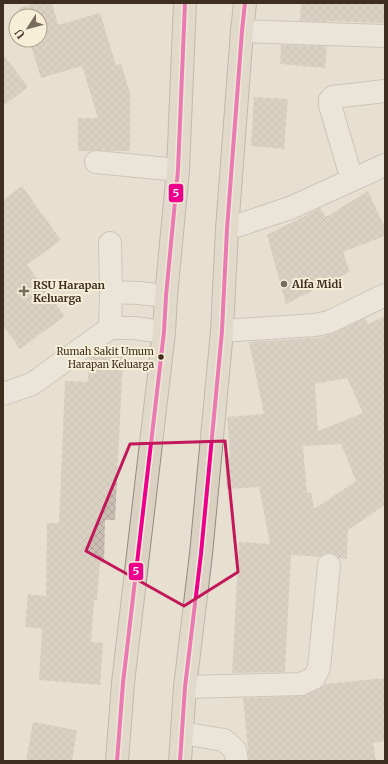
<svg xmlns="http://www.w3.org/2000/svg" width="388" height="764" viewBox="0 0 388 764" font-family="Merriweather,serif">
<defs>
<pattern id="building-cross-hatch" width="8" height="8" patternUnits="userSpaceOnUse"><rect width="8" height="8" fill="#cbbfb2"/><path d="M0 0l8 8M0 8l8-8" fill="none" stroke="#afa499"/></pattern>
</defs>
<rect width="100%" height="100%" fill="#e7e0d1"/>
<path fill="url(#building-cross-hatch)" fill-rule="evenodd" d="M35,3H52L58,25L100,13L116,65L121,64L130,92V151H112L97,150L90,151H78V118H98L82,66L41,78L29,40H40V16H21L19,8Z
M301,3H385V23L328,21V22L300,21Z
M281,45L327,46L325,68L280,64Z
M3,54L28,87L3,106Z
M254,97L288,99L284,149L251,146Z
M22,186L61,240L27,265L65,316L20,349L3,326V200Z
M368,191L385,228V236L343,252L350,272L286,304L267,235L320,208L326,217Z
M385,316V505L348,530L347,559L339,558L336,555L330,553L324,554L320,557L291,555L285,672L232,673L239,542L270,544L259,487L227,489L225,457H230L227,417L264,414L249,342L315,338V339L320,337L334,333L365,318L368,324ZM347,378L363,413L318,431L315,384ZM341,444L356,481L314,509L311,492L307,493L303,446Z
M94,355L123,357L115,520H105L104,563H100L97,600H94L91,642L103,643L100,685L39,680L42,629L25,627L28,594L46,596L47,523H59L65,381L88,382L89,359Z
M385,678V741L373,743L376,761H249L243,698L302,696L319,689L325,684Z
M33,722L77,730L72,761H26Z"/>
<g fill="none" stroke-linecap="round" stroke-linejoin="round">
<defs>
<path id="minor" d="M242,31L385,36
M96,162L178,170
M352,180L330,105V100L333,97L385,91
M227,229L290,208L352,180L385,165
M110,243L111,292L110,328H134L164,332
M111,292L139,293L166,296
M222,331L315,325L329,322L385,295
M3,394L32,384L110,328
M185,687L301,684L314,678L319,668L329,565
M182,733L224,740L235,750L237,761"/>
<path id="highway" d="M117,761L123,683L164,332L166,296L178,170L185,3
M180,761L185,687L201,554L222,331L227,229L242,31L245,3"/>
</defs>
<use href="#minor" stroke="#ada599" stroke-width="24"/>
<use href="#highway" stroke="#928b80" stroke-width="24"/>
<use href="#minor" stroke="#efebe3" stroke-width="22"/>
<use href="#highway" stroke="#dad1c2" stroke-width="22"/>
<defs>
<path id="bus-1" d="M117,761L123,683L164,332L166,296L178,170L185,3
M180,761L185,687L201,554L222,331L227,229L242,31L245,3"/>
</defs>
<use href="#bus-1" stroke="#f7eed8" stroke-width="7"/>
<use href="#bus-1" stroke="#ec008c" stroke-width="4"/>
</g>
<path d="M0 0H388V764H0ZM225,441L238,572L184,606L86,551L130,444Z" fill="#e7e0d1" fill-opacity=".55" fill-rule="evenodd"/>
<path fill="none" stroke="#c2185b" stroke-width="3" stroke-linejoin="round" d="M225,441L238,572L184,606L86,551L130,444Z"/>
<g fill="#786c5e" stroke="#f7eed8" stroke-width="1.5">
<circle cx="284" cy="284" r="4"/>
<path d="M22 285h4v4h4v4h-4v4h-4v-4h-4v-4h4z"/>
</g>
<circle fill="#3d2e20" stroke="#f7eed8" stroke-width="1.5" cx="161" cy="357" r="3.5"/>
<g text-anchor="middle" stroke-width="4" stroke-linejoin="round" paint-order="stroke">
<g font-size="10" fill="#3d2e20" stroke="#f7eed8" text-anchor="end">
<text x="154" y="355">Rumah Sakit Umum<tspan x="154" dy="13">Harapan Keluarga</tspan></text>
</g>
<g font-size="11" font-weight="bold" fill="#3d2e20" stroke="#f7eed8" text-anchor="start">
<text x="292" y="288">Alfa Midi</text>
<text x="33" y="289">RSU Harapan<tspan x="33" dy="13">Keluarga</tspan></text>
</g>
</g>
<g stroke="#f7eed8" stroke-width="1.5">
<rect x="168" y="183" width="16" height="20" rx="4" fill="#ec008c"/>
<rect x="128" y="562" width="16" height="19" rx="4" fill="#ec008c"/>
</g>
<g font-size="11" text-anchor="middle" font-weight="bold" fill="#fff">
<text x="176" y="197">5</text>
<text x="136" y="575">5</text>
</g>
<rect width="388" height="764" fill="none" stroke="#3d2e20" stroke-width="8"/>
<g transform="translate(28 28) rotate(234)"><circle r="19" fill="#f7eed8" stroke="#ada18e"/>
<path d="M0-3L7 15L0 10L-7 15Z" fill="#786c5e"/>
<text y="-6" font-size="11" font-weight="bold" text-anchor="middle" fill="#3d2e20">U</text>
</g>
</svg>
